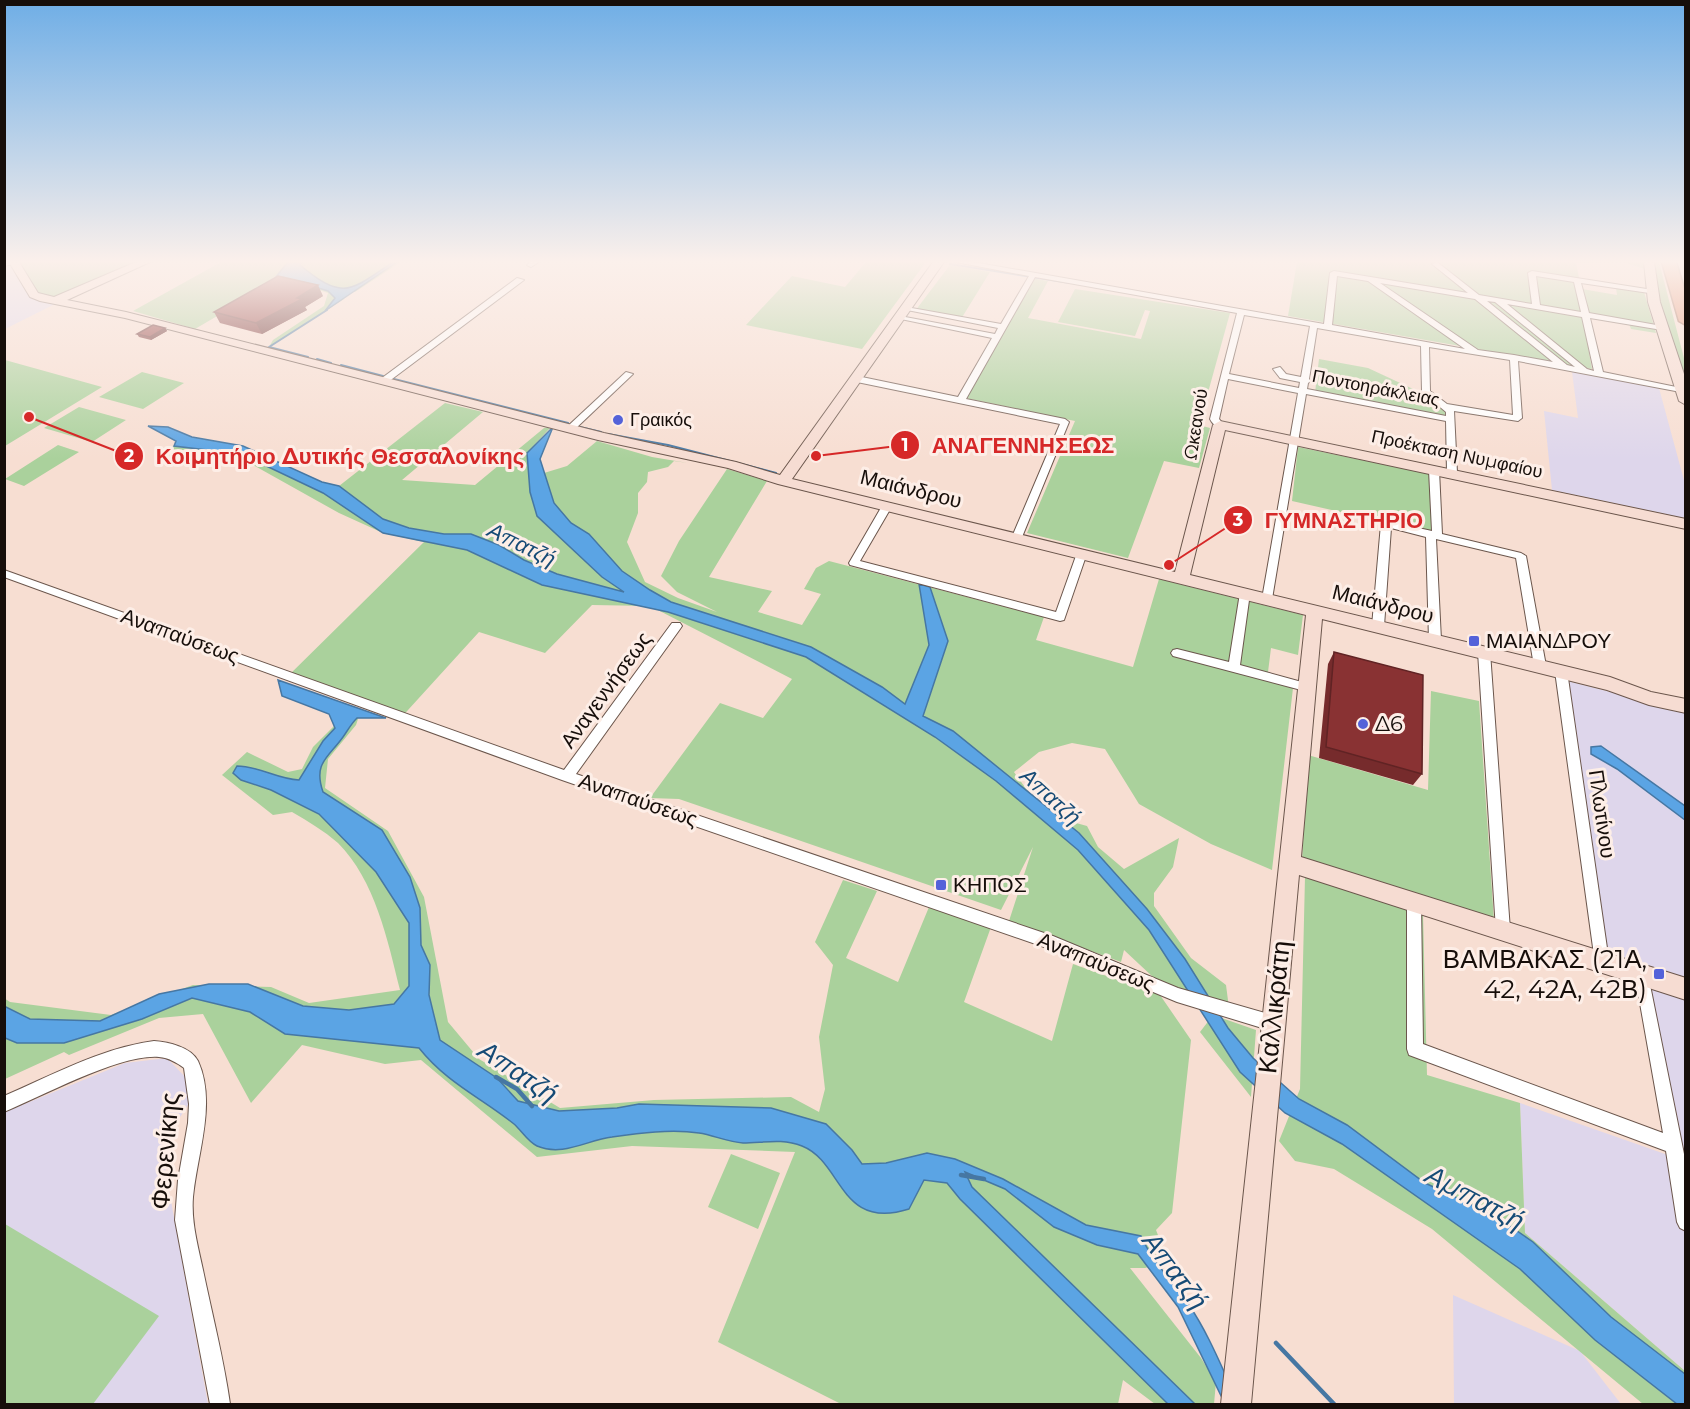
<svg xmlns="http://www.w3.org/2000/svg" width="1690" height="1409" viewBox="0 0 1690 1409" font-family="Montserrat,sans-serif">
<rect width="100%" height="100%" fill="#f7ded2"/>
<path fill="#ded6eb" d="M5,262H141L48,302L55,304L5,329Z
M1572,372L1659,388L1685,484V518L1552,490L1544,411L1578,418Z
M1567,681L1685,711V978L1607,953Z
M1650,983L1685,994V1371L1525,1233L1520,1103L1685,1161Z
M167,1058L189,1081L188,1105L161,1146L208,1404H5V1112L125,1063Z
M1453,1295L1580,1351L1621,1404H1454Z"/>
<path fill="#aad19c" d="M16,262H141L53,299L34,295Z
M221,262H401L355,292L344,290V299L269,347L273,340L324,306L328,293L282,278L195,329L133,311Z
M866,262H926L862,349L746,325L792,276L845,287Z
M1297,262H1645V269L1623,262L1576,263L1579,278H1573L1576,288L1617,295L1616,288L1644,292L1656,333L1631,329L1628,321L1582,313L1592,369L1288,316Z
M1654,262H1659L1685,362V382L1661,303Z
M950,265L990,272L961,319L915,311Z
M1036,279L1048,281L1028,318L1141,339L1150,311L1145,310L1135,336L1058,322L1075,289L1230,313L1199,425L1210,428L1199,468L1164,461L1128,558L1027,533L1075,421L965,398L1032,280Z
M1319,359L1368,368L1426,395L1446,409L1445,419L1315,393Z
M5,360L102,387L5,446Z
M142,372L184,383L143,409L99,397Z
M445,403L483,412L402,480L475,485L544,428L551,427L527,453L554,503L544,473L567,466L597,441L652,457L688,463L674,461L668,467L648,472L647,482L638,493V513L627,542L645,582L678,598L717,612L677,592L661,576L679,541L727,469L767,481L709,577L772,591L758,612L802,625L821,594L804,589L816,568L829,561L1044,617L1036,640L1133,667L1159,579L1303,615L1298,655L1271,648L1267,680L1293,688L1272,870L1211,844L1139,804L1105,749L1072,743L1039,752L1014,772C1038,806 1046,816 1087,826L1098,847L1124,869L1179,838L1173,867L1154,893V906L1191,958L1226,985L1229,1008L1154,978L1124,950L1121,962L1009,921L1033,847L1001,910L679,799L650,798L720,703L763,718L792,679L650,606L592,605L545,653L479,632L398,721L285,679L424,542L383,533L339,513L235,455L169,449L180,441L243,446L322,482L339,486Z
M79,407L126,420L92,442L44,428Z
M58,445L79,452L24,486L5,479Z
M1298,447L1434,475L1433,533L1292,501Z
M1431,691L1479,701L1494,921L1302,862L1308,755L1428,790Z
M360,713L356,725L328,759L325,788L388,831L424,897L448,1022L479,1059L560,1108L654,1100L791,1097L819,1112L825,1089L819,1037L833,965L815,942L843,880L877,891L846,958L898,982L929,907L991,927L964,1002L1052,1041L1073,964L1160,995L1191,1040L1172,1213L1156,1230L1168,1261L1145,1268H1130L1201,1358L1216,1382L1214,1404H1155L1123,1380L1118,1404H841L718,1342L795,1152L632,1146L537,1157L421,1060L385,1064L302,1045L251,1103L203,1014L159,1018L69,1055L64,1052L5,1079L4,998L10,1002L111,1015L193,985L271,987L309,1003L400,990C388,941 375,880 338,843C324,831 308,821 292,812L273,815L222,775L247,752L288,772L302,769L313,747L334,726L338,716Z
M1305,877L1423,915L1427,1075L1520,1103L1525,1233L1685,1371V1404H1643L1432,1229L1334,1169L1295,1161L1279,1141L1300,1089Z
M1213,1015L1256,1030L1251,1097L1200,1032Z
M731,1154L780,1173L758,1229L708,1207Z
M5,1224L159,1316L93,1404H5Z"/>
<path fill="#5ba4e4" stroke="#4677a3" stroke-width="1.5" d="M288,262H302L300,265C344,302 351,290 393,262H397L325,311L335,298L328,291L283,277L248,297L275,278Z
M148,426L168,427L192,437L243,446L322,482L339,486L383,519L409,528L444,534H471L499,545L524,560L557,574L624,592L602,577L537,516L530,492L527,453L553,427L540,459L554,503L571,523L589,534L622,571L650,590L671,602L811,647L882,687L905,704L929,645L919,584L930,587L948,641L923,716L953,731L1079,833L1147,909L1185,959L1228,1028L1253,1058L1299,1099L1347,1125L1425,1183L1494,1215L1533,1242L1611,1317L1685,1374V1404H1677L1595,1340L1520,1269L1342,1144L1285,1113L1240,1072L1149,930L1078,850L996,781L935,737L806,657L668,612L542,585L467,550L383,533L323,493L241,454L174,446L176,441Z
M278,680L386,718H357C351,724 348,730 343,737C328,758 313,763 323,792L382,830L410,877L420,908L421,945L430,965L429,995L440,1040L497,1078L518,1101L559,1111L617,1108L639,1104L771,1108L826,1124L852,1150L862,1164L886,1163L927,1153L955,1159L1003,1179L1086,1225L1141,1236C1152,1261 1173,1282 1189,1305C1210,1336 1223,1371 1239,1404H1225L1178,1307L1138,1254L1097,1245L1054,1227L1005,1189L965,1172L972,1187L1195,1404H1168L960,1199L947,1183L924,1180L909,1209C839,1231 843,1162 802,1146C782,1138 763,1143 743,1143C728,1142 713,1135 699,1133C671,1129 640,1133 612,1137C587,1140 563,1157 537,1146C528,1142 521,1130 514,1124C480,1097 447,1083 419,1048L285,1034L250,1012L192,998L142,1019L64,1043H17L5,1038L4,1006L30,1019L100,1021L159,994L209,984H248L303,1006L349,1010L394,1004L409,986V923L376,872L319,814L271,790L241,780L233,773L237,766C259,766 277,779 299,780L323,741L335,728L329,714L282,696Z
M1601,746L1685,806V820L1617,769L1591,754V747Z"/>
<g fill="none" stroke-linecap="round" stroke-linejoin="round">
<path stroke="#4677a3" stroke-width="2" d="M950,264L1070,283
M308,357L269,347L327,310
M317,359L331,363
M341,365L383,376
M394,379L568,423
M580,427L601,432
M608,434L668,445L776,473"/>
<path stroke="#4677a3" stroke-width="4.5" d="M496,1077L517,1089L532,1106
M961,1175L984,1179
M1276,1343L1334,1404"/>
<defs>
<path id="street" d="M4,262H17L18,263L4,266Z
M530,262H539L531,267L527,265Z
M956,262H973L1324,324L1330,273L1334,271L1468,293L1432,264L1437,262L1479,295L1532,304L1528,273L1532,271L1653,290H1656V294L1581,283L1589,313L1662,326L1666,328L1662,330L1590,318L1603,372L1686,389V393L1518,361L1522,418L1518,421L1454,411L1457,473L1452,476L1447,473L1446,421L1306,394L1272,599L1267,603L1262,599L1298,393L1228,379L1219,419L1224,425L1220,428C1216,427 1212,423 1210,419L1237,313L1035,277L966,399L1065,419L1069,422L1022,537L1017,540L1012,537L1060,424L857,382L853,379L857,376L958,397L992,338L896,318L900,316L995,334L998,328L902,309L906,307L1001,324L1029,276ZM1337,276L1368,281L1465,349L1332,325ZM1536,276L1574,282L1581,312L1540,305ZM1380,283L1475,299L1553,362L1514,355L1478,350ZM1487,301L1495,302L1575,367L1567,365ZM1507,304L1582,317L1594,371L1587,369ZM1244,315L1310,326L1301,377L1286,374L1280,367L1273,369L1280,378L1300,382L1299,388L1229,374ZM1317,328L1421,346L1422,392L1446,412V416L1307,389L1308,383L1311,381L1309,379ZM1429,347L1510,360L1513,415L1447,404L1430,391Z
M517,278L524,280L388,382H382V378Z
M626,372L633,374L574,430H568V426Z
M1434,467L1439,470L1442,534L1521,553L1526,556L1546,666L1544,669L1540,670L1534,666L1516,558L1436,539L1441,640L1435,644L1429,640L1426,537L1391,528L1384,626L1378,630L1372,626L1381,524L1386,521L1432,531L1429,470Z
M887,503L892,506L860,561L1056,612L1077,553L1082,550L1086,551L1087,553L1064,620L1060,621L850,565L849,563L882,506Z
M4,570L564,770L672,623H680L682,626L680,629L576,774L1053,936L1178,988L1272,1015L1277,1018L1280,1023L1277,1028L1272,1031L1177,1002L1050,949L562,780L4,577Z
M1245,589L1250,593L1240,665L1309,684L1311,687L1309,690L1305,691L1173,656L1171,653L1173,650L1177,649L1229,662L1240,593Z
M1484,648L1490,652L1510,930L1508,935L1503,937L1498,935L1496,930L1478,652Z
M1561,667L1567,671L1609,962L1607,967L1602,969L1597,967L1595,962L1555,671Z
M1414,896L1419,897L1421,902L1423,1044L1663,1133L1635,975L1637,970L1642,968L1647,970L1686,1164V1231L1680,1228L1677,1222L1666,1151L1409,1055L1407,1049V902L1409,897Z
M154,1041C168,1042 191,1047 198,1061C217,1103 197,1154 193,1197C191,1222 198,1246 203,1270C212,1314 224,1360 230,1404H210L175,1220L178,1180L188,1123L189,1104L184,1068C176,1062 169,1058 159,1057C119,1054 43,1096 4,1112V1096C53,1075 101,1048 154,1041Z"/>
<path id="secondary" d="M9,262H19L38,293L54,297L136,262H150L67,300L126,312L604,433L736,462L780,475L933,262H944L792,479L1175,572L1213,425L1220,421L1686,519V529L1225,430L1190,575L1610,677L1651,692L1686,699V713L1649,705L1607,690L1322,619L1301,857L1686,978V1000L1299,875L1251,1404H1221L1306,615L778,484L728,468L598,440L125,318L40,301L30,297Z
M1644,262H1654L1660,302L1686,380V405L1679,401L1648,302Z"/>
<path id="highway" d="M1662,262H1676L1686,295V325L1679,321Z"/>
</defs>
<use href="#street" stroke="#6b564c" stroke-width="2"/>
<use href="#secondary" stroke="#6b564c" stroke-width="2"/>
<use href="#highway" stroke="#9b5f47" stroke-width="3"/>
<use href="#street" fill="#fff" fill-rule="evenodd"/>
<use href="#secondary" fill="#f6dcd2" fill-rule="evenodd"/>
<use href="#highway" fill="#e28a68" fill-rule="evenodd"/>
</g>
<path fill="#762b2c" d="M323,296L305,307L307,310L262,334L220,323L214,312Z
M165,328L167,331L151,340L139,337L137,334Z
M1334,652L1422,774L1413,785L1319,758L1328,664Z"/>
<path fill="#602324" d="M318,285L323,296L305,307L307,310L262,334L256,323Z
M165,328L167,331L151,340L150,337Z"/>
<path fill="#893233" stroke="#602324" stroke-width="1.5" d="M278,276L318,285L297,298L302,299L256,323L214,312Z
M153,325L165,328L150,337L137,334Z
M1334,652L1423,675L1422,774L1326,747Z"/>
<linearGradient id="sky" x2="0" y2="1"><stop stop-color="#6faee6"/><stop offset="0.57" stop-color="#fbf0eb"/><stop offset="1" stop-color="#fbf0eb" stop-opacity="0"/></linearGradient>
<rect width="1690" height="459" fill="url(#sky)"/>
<g fill="#5462d9" stroke="#fdeee7" stroke-width="2">
<circle cx="618" cy="420" r="6"/>
<rect x="1468" y="635" width="12" height="12" rx="3"/>
<circle cx="1363" cy="724" r="6"/>
<rect x="935" y="879" width="12" height="12" rx="3"/>
<rect x="1653" y="968" width="12" height="12" rx="3"/>
</g>
<g text-anchor="middle" stroke-width="6" stroke-linejoin="round" paint-order="stroke">
<g font-size="18" fill="#160e0a" stroke="#fdeee7">
<text transform="translate(1376 388) rotate(11)" y="6">Ποντοηράκλειας</text>
<text transform="translate(1196 424) rotate(-81)" y="6">Ωκεανού</text>
<text transform="translate(1457 454) rotate(12)" y="6">Προέκταση Νυμφαίου</text>
</g>
<g font-size="18" fill="#160e0a" stroke="#fdeee7" text-anchor="start">
<text x="630" y="426">Γραικός</text>
</g>
<g font-size="21" fill="#160e0a" stroke="#fdeee7">
<text transform="translate(911 489) rotate(14)" y="7">Μαιάνδρου</text>
<text transform="translate(1383 604) rotate(14)" y="7">Μαιάνδρου</text>
<text transform="translate(180 636) rotate(20)" y="7">Αναπαύσεως</text>
<text transform="translate(606 690) rotate(-54)" y="7">Αναγεννήσεως</text>
<text transform="translate(638 800) rotate(19)" y="7">Αναπαύσεως</text>
<text transform="translate(1602 814) rotate(82)" y="7">Πλωτίνου</text>
<text transform="translate(1096 962) rotate(22)" y="7">Αναπαύσεως</text>
</g>
<g font-size="21" fill="#160e0a" stroke="#fdeee7" text-anchor="start">
<text x="1486" y="648">ΜΑΙΑΝΔΡΟΥ</text>
<text x="1375" y="731">Δ6</text>
<text x="953" y="892">ΚΗΠΟΣ</text>
</g>
<g font-size="22" font-style="italic" fill="#164b76" stroke="#fdeee7">
<text transform="translate(522 544) rotate(26)" y="8">Απατζή</text>
<text transform="translate(1051 796) rotate(42)" y="8">Απατζή</text>
</g>
<g font-size="26" fill="#160e0a" stroke="#fdeee7" text-anchor="end">
<text x="1647" y="968">ΒΑΜΒΑΚΑΣ (21Α,<tspan x="1647" dy="30">42, 42Α, 42Β)</tspan></text>
</g>
<g font-size="26" fill="#160e0a" stroke="#fdeee7">
<text transform="translate(1274 1007) rotate(-84)" y="9">Καλλικράτη</text>
<text transform="translate(165 1151) rotate(-85)" y="9">Φερενίκης</text>
</g>
<g font-size="27" font-style="italic" fill="#164b76" stroke="#fdeee7">
<text transform="translate(518 1072) rotate(34)" y="9">Απατζή</text>
<text transform="translate(1475 1198) rotate(28)" y="9">Αμπατζή</text>
<text transform="translate(1175 1271) rotate(53)" y="9">Απατζή</text>
</g>
</g>
<path fill="none" stroke="#d62828" stroke-width="2" d="M816 456L905 445M29 417L129 456M1169 565L1238 520"/>
<g fill="#d62828" stroke="#fdeee7" stroke-width="2">
<circle cx="816" cy="456" r="6"/>
<circle cx="29" cy="417" r="6"/>
<circle cx="1169" cy="565" r="6"/>
<circle cx="905" cy="445" r="15"/>
<circle cx="129" cy="456" r="15"/>
<circle cx="1238" cy="520" r="15"/>
</g>
<g font-size="18" text-anchor="middle" font-weight="bold" fill="#fff">
<text x="905" y="451">1</text>
<text x="129" y="462">2</text>
<text x="1238" y="526">3</text>
</g>
<g font-size="22" text-anchor="middle" font-weight="bold" fill="#d62828" stroke="#fdeee7" stroke-width="6" stroke-linejoin="round" paint-order="stroke">
<text x="1023" y="453">ΑΝΑΓΕΝΝΗΣΕΩΣ</text>
<text x="340" y="464">Κοιμητήριο Δυτικής Θεσσαλονίκης</text>
<text x="1344" y="528">ΓΥΜΝΑΣΤΗΡΙΟ</text>
</g>
<rect width="1690" height="1409" fill="none" stroke="#160e0a" stroke-width="12"/>
</svg>
